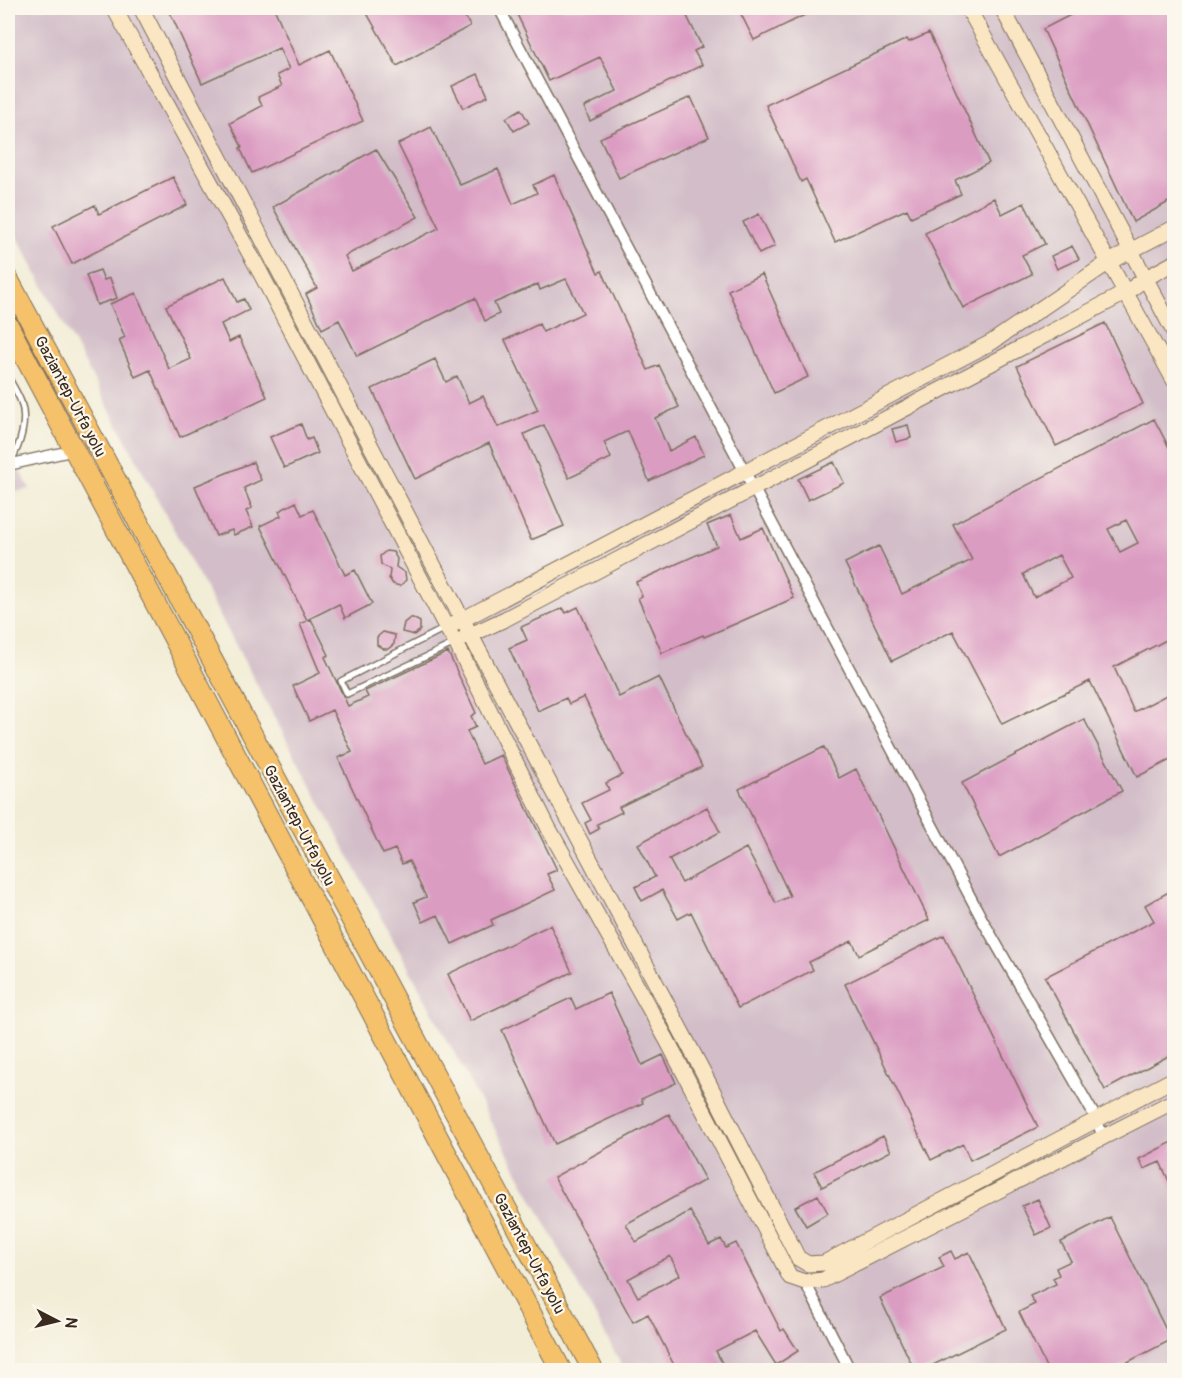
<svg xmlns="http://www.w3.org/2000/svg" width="1182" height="1378" viewBox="0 0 1182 1378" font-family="Pangolin,sans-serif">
<rect width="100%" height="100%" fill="#fbf7ec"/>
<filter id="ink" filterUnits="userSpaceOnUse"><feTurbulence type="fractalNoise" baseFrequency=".0167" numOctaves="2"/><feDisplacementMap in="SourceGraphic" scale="12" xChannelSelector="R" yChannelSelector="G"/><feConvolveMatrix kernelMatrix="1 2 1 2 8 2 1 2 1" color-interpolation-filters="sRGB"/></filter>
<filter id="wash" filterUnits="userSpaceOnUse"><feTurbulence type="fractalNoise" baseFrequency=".008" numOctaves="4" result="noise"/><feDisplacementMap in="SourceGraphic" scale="24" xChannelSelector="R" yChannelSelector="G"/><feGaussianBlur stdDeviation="1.35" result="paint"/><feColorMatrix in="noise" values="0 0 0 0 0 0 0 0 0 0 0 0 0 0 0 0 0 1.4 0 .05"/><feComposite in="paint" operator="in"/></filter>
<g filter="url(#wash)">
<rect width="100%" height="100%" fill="#f2edd6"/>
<path fill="#d2bdc8" d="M8,8H1174V1370H624L8,220Z
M8,448L30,489L8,493Z"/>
<g id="blocks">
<path fill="#db9cc2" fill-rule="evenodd" d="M168,8H274L299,65L330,50L363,121L252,173L240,148L242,147L230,123L262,106L258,97L282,86L277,75L289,69L279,48L202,83Z
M364,8H460L470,26L397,66Z
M514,8H683L702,47L694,51L702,65L590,121L584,107L617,91L600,57L549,81Z
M738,8H819L754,40Z
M1084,8H1174V199L1133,222L1043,29Z
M929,33L989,163L955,180L961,194L911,217L907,209L835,242L806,179L801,182L766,105L907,39L909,42Z
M478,74L488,96L463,108L452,86Z
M691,97L709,137L619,178L600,138Z
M521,109L529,123L514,131L506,118Z
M431,127L460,185L498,169L513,204L537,193L533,185L554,175L598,273L602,271L648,370L659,365L679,407L655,418L669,451L696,437L704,455L649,481L628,431L604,442L611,458L569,478L544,425L524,434L564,526L531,540L489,443L415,479L372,389L435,359L446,382L457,376L469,403L483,396L498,427L538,410L505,340L539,324L543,332L583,313L566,279L540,290L538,284L494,303L499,314L485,321L475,298L357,356L339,320L322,329L306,294L317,288L273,207L376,149L418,217L345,256L352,271L439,228L398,144Z
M173,177L187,205L72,264L53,226L95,205L99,214Z
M994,198L1002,214L1024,203L1045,244L1022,255L1032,274L963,308L925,233Z
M759,214L775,246L759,254L743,222Z
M1072,246L1079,259L1057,269L1051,256Z
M100,270L104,280L110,278L117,298L97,305L86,275Z
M762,274L808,377L774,393L728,290Z
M225,277L237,302L244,299L249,310L221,324L229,342L239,337L267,397L180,437L150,370L135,377L119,340L125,337L110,304L136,293L169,369L191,359L166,306Z
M1105,323L1143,404L1056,446L1017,366Z
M1154,419L1174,457V636L1114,667L1134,712L1174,691V758L1137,777L1090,681L1002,724L953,631L892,661L845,563L879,546L902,594L972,560L953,524ZM1126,520L1138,543L1120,552L1108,529ZM1059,555L1071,578L1034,597L1023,574Z
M301,424L307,440L312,438L318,453L284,468L270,437Z
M908,425L911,438L896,442L892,429Z
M253,462L261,480L244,488L252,508L246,511L253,527L234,535L232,530L216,536L195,486Z
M834,462L844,483L808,500L798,479Z
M296,502L302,515L313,510L345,575L355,570L372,604L345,618L339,604L307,620L260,526L281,516L279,511Z
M731,515L741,538L763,528L794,598L735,624L704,637L703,635L662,653L638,598L642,596L636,582L717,546L707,525Z
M386,551L393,552L397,559L396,567L405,573L406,580L400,586L393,584L389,578L390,570L381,564L380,556Z
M578,607L619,697L659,677L702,767L619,807L622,812L597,824L599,829L590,834L585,823L591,820L582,803L609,790L606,783L622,775L584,697L569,704L566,698L538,711L509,648L527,640L521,627L563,608L566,613Z
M410,618H413L420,622V630L414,635L402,632L404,623Z
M311,619L329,655L325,657L348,706L368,697L365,691L448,652L476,713L471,716L476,727L467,731L482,764L501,755L557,870L547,874L555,890L491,920L493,925L452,944L438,915L423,922L414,902L426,897L409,861L402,864L395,849L383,854L338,758L352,752L332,710L309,721L293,686L320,673L300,624Z
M383,632L395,635L394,644L388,649H384L377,645V637Z
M1084,719L1122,791L999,857L962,783Z
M824,747L839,778L856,769L929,920L859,955L852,941L809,962L813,970L738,1008L691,912L678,919L662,890L642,901L635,887L655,877L638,844L707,807L720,832L669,859L682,883L746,848L776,903L790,896L739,789Z
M1174,889V1053L1105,1090L1045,977L1154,921L1145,905Z
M550,925L572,972L470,1021L448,974Z
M944,935L1038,1127L970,1160L963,1144L931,1160L845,984Z
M609,993L642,1065L663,1055L676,1083L641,1099L643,1103L555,1144L502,1030L571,998L576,1009Z
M669,1114L705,1180L626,1224L636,1242L690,1211L709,1245L721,1239L726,1248L736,1243L781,1331L784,1329L798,1351L776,1365L755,1331L716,1351L726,1371H677L648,1314L633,1322L554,1177ZM670,1256L680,1275L638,1297L628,1279Z
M883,1136L891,1151L822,1187L814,1172Z
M1174,1141V1192L1160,1162L1144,1169L1139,1159Z
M818,1195L828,1213L806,1226L795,1207Z
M1038,1199L1051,1228L1036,1235L1022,1206Z
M1110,1217L1171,1340L1110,1371H1048L1019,1312L1035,1304L1030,1296L1056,1284L1053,1278L1059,1275L1056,1268L1071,1261L1061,1242Z
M951,1251L955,1259L969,1252L1006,1329L921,1371H915L880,1298L944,1267L939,1257Z"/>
</g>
</g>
<g filter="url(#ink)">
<use href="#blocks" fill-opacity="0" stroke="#7b6e5e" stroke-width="1.5"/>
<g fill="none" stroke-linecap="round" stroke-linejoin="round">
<defs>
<path id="lane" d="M8,376C12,385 18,393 21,402C28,421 20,446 10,463
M445,628L341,681L347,694L455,643"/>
<path id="street" d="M499,8L983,921L1097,1120L1103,1138
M8,465L75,450
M805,1282L850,1370"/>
<path id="secondary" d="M114,8L260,272L446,627L456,643L549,829L667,1040L790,1277L805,1282L823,1280L1174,1101
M141,8L427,553L702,1070L798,1258L808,1264L824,1263L1174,1079
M968,8L1174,380
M1002,8L1174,332
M454,624L992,342L1109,262L1174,228
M464,638L505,619L1127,292L1146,278L1174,263"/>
<path id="highway" d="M8,279L593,1370
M8,325L561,1370"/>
</defs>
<use href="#lane" stroke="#7b6e5e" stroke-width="8"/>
<use href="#street" stroke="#7b6e5e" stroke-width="13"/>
<use href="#secondary" stroke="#7b6e5e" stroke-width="17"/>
<use href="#highway" stroke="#7b6e5e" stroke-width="22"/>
<use href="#lane" stroke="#fff" stroke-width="5"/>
<use href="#street" stroke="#fff" stroke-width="10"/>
<use href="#secondary" stroke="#fbe6c4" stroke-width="15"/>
<use href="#highway" stroke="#f5c16b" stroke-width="20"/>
</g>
</g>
<g text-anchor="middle" stroke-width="4.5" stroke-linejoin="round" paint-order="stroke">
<g font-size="16" fill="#3b2a1e" stroke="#fbf7ec">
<text transform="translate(71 396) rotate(62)" y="6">Gaziantep-Urfa yolu</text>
<text transform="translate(300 825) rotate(62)" y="6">Gaziantep-Urfa yolu</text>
<text transform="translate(530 1253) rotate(62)" y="6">Gaziantep-Urfa yolu</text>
</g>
</g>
<rect width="1182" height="1378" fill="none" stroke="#fbf7ec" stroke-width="30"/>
<g transform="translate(57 1321) rotate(97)" stroke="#fbf7ec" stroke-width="4.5" paint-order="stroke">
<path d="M0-4.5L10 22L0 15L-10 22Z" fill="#3b2a1e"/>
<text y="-9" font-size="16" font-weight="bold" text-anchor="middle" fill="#3b2a1e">N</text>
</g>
</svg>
